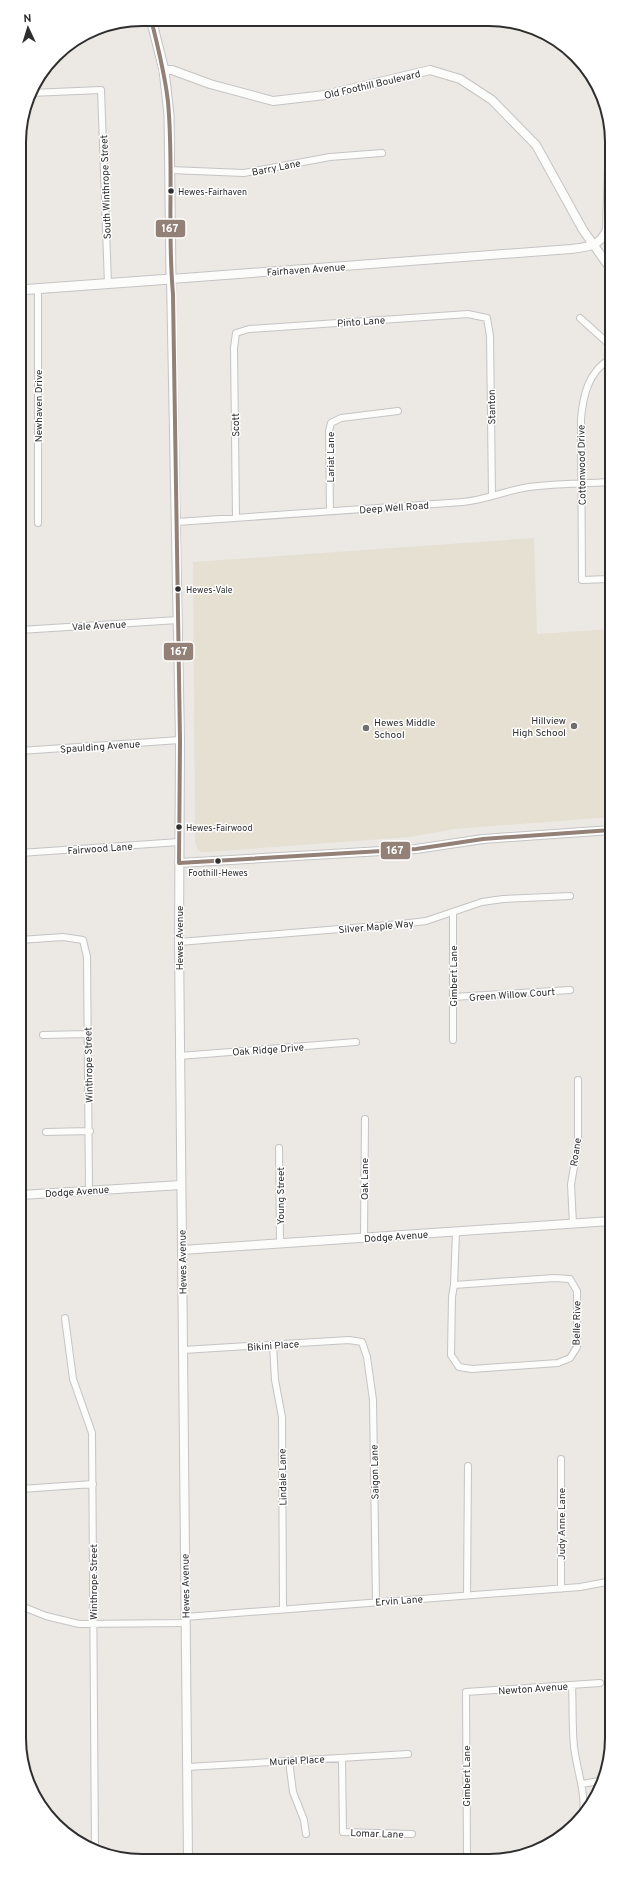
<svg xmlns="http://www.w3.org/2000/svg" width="631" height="1880" viewBox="0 0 631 1880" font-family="Overpass,sans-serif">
<rect width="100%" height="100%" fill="#ece8e4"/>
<path fill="#e6e0d3" d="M534,538L537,634L610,629L611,817L455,829L410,837L208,852H201L197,848L195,842L193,562Z"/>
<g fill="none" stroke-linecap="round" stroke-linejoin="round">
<defs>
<path id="minor" d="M30,93L101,90L108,284
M170,170L244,173L330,157L382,153
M38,289V523
M580,318L610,345
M610,359C588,372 583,396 581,419L582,580L610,579
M330,511L329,431L331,423L341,418L398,411
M236,517L234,348L236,333L249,329L468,314L487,318L490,336L492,496
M177,522L463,502C486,500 507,490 529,487C556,483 583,484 610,482
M20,630L178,620
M20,751L180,740
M20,853L179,842
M453,912V1040
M20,940L63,937L83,940L87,957L89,1190
M179,942L401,924L426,921L482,902L503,899L570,896
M453,997L570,990
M43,1035L88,1034
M179,1056L356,1042
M46,1132L90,1131
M279,1148L280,1244
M573,1224L571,1184L578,1145V1080
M364,1238L365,1119
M554,1278L570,1279L577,1291V1347L570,1358L558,1363L472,1369L459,1367L451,1355L452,1297L454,1285Z
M454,1285L456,1232
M65,1318L73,1379L92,1433L95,1851
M273,1345L275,1380L282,1417L283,1609
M183,1350L349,1340L362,1342L367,1357L373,1400L376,1602
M611,1422V1539
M561,1459V1589
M21,1489L93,1484
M467,1595L468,1466
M21,1606L46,1616L79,1624L186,1623
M185,1617L580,1587L612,1581
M572,1685C573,1705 572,1727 574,1747C577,1771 586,1792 583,1817
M342,1758L343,1832L412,1834
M289,1761L293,1792L304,1820L306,1834
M187,1767L408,1754
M582,1784L604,1780
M467,1859L466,1692L600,1683"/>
<path id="tertiary" d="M164,70H172L210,84L273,101L325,95L430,70L460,79L492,100L536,145L583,230L610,268
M179,863L416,849L483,839L611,830
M21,1195L181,1185
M182,1250L611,1221
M188,1859L179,942L180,740L171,279L571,249C587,247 601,246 607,229L610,135"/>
<path id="secondary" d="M19,290L171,279L169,115L164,70L151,19"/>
</defs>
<use href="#minor" stroke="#c5c4c5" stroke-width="8"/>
<use href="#tertiary" stroke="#c5c4c5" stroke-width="10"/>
<use href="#secondary" stroke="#c5c4c5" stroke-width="11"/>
<use href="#minor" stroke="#fcfcfb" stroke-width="6"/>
<use href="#tertiary" stroke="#fcfcfb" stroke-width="8"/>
<use href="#secondary" stroke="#fcfcfb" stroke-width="9"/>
<defs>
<path id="bus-1" d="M151,19C158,47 165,74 168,102C174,166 167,230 173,294L180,740L179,863
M179,863L416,849L483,839L611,830"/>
</defs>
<use href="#bus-1" stroke="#fff" stroke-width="7"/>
<use href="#bus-1" stroke="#938177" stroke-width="4"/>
</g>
<g fill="#2e2e2e" stroke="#fff" stroke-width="1.5">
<circle cx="171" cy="191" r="3.5"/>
<circle cx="178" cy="589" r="3.5"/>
<circle cx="179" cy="827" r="3.5"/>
<circle cx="218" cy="861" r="3.5"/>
</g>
<g fill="#706f6e" stroke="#fff" stroke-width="1.5">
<circle cx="574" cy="726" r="4"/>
<circle cx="366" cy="728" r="4"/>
</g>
<g text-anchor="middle" stroke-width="3" stroke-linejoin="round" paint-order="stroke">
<g font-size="9" fill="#2e2e2e" stroke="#fff" text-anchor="start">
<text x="178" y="195">Hewes-Fairhaven</text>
<text x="186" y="593">Hewes-Vale</text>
<text x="186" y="831">Hewes-Fairwood</text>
<text x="218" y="876" text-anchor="middle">Foothill-Hewes</text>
</g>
<g font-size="10" fill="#2e2e2e" stroke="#fff">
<text transform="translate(372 84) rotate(-13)" y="4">Old Foothill Boulevard</text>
<text transform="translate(276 167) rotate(-11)" y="4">Barry Lane</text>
<text transform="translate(105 187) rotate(-92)" y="4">South Winthrope Street</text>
<text transform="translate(306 269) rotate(-4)" y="4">Fairhaven Avenue</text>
<text transform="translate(361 321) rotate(-4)" y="4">Pinto Lane</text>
<text transform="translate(38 406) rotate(-90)" y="4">Newhaven Drive</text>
<text transform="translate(491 407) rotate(-91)" y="4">Stanton</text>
<text transform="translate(235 425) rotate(-91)" y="4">Scott</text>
<text transform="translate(330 457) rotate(-90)" y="4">Lariat Lane</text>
<text transform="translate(581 465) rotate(-91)" y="4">Cottonwood Drive</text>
<text transform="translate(394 507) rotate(-4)" y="4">Deep Well Road</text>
<text transform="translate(99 625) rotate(-3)" y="4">Vale Avenue</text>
<text transform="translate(100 746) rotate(-4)" y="4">Spaulding Avenue</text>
<text transform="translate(100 848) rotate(-4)" y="4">Fairwood Lane</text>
<text transform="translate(376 926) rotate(-5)" y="4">Silver Maple Way</text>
<text transform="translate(179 938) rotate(-90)" y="4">Hewes Avenue</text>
<text transform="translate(453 976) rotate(-90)" y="4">Gimbert Lane</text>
<text transform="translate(512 994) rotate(-4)" y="4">Green Willow Court</text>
<text transform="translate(268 1049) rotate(-4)" y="4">Oak Ridge Drive</text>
<text transform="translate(88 1065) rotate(-91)" y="4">Winthrope Street</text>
<text transform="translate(575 1152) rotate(-82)" y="4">Roane</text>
<text transform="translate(364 1179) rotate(-90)" y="4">Oak Lane</text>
<text transform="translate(77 1191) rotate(-4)" y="4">Dodge Avenue</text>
<text transform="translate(280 1196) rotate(-90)" y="4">Young Street</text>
<text transform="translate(396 1236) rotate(-4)" y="4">Dodge Avenue</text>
<text transform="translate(182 1262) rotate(-91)" y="4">Hewes Avenue</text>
<text transform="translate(576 1323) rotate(-89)" y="4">Belle Rive</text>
<text transform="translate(273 1345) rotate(-4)" y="4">Bikini Place</text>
<text transform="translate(374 1472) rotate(-91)" y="4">Saigon Lane</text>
<text transform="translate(282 1477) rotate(-91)" y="4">Lindale Lane</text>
<text transform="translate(561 1524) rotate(-90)" y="4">Judy Anne Lane</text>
<text transform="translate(93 1582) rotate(-90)" y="4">Winthrope Street</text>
<text transform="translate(185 1586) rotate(-91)" y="4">Hewes Avenue</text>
<text transform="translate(399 1600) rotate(-4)" y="4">Ervin Lane</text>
<text transform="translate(533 1688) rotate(-4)" y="4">Newton Avenue</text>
<text transform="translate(297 1760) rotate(-3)" y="4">Muriel Place</text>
<text transform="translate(466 1776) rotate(-90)" y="4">Gimbert Lane</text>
<text transform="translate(377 1833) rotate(2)" y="4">Lomar Lane</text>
</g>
<g font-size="10" fill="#2e2e2e" stroke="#fff" text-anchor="end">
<text x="566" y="724">Hillview<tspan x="566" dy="12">High School</tspan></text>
<text x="374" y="726" text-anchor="start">Hewes Middle<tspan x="374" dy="12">School</tspan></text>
</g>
</g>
<path d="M0 0H631V1880H0ZM142 26H489A116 116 0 0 1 605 142V1738A116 116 0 0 1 489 1854H142A116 116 0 0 1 26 1738V142A116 116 0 0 1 142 26Z" fill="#fff" fill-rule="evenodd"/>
<path fill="none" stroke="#2e2e2e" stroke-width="2" d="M142 26H489A116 116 0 0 1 605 142V1738A116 116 0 0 1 489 1854H142A116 116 0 0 1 26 1738V142A116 116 0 0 1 142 26Z"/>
<g stroke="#fff" stroke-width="1.5">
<rect x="155" y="219" width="31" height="19" rx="4" fill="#938177"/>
<rect x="163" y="642" width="31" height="19" rx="4" fill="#938177"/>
<rect x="380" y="841" width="31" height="19" rx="4" fill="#938177"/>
</g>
<g font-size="11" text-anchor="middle" font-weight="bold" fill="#fff">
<text x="170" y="232">167</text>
<text x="179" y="655">167</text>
<text x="395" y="854">167</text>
</g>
<g transform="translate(28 28) rotate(356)" stroke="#ffffff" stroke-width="3" paint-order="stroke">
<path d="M0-3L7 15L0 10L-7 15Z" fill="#2e2e2e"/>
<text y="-6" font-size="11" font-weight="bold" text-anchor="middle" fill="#2e2e2e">N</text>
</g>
</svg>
